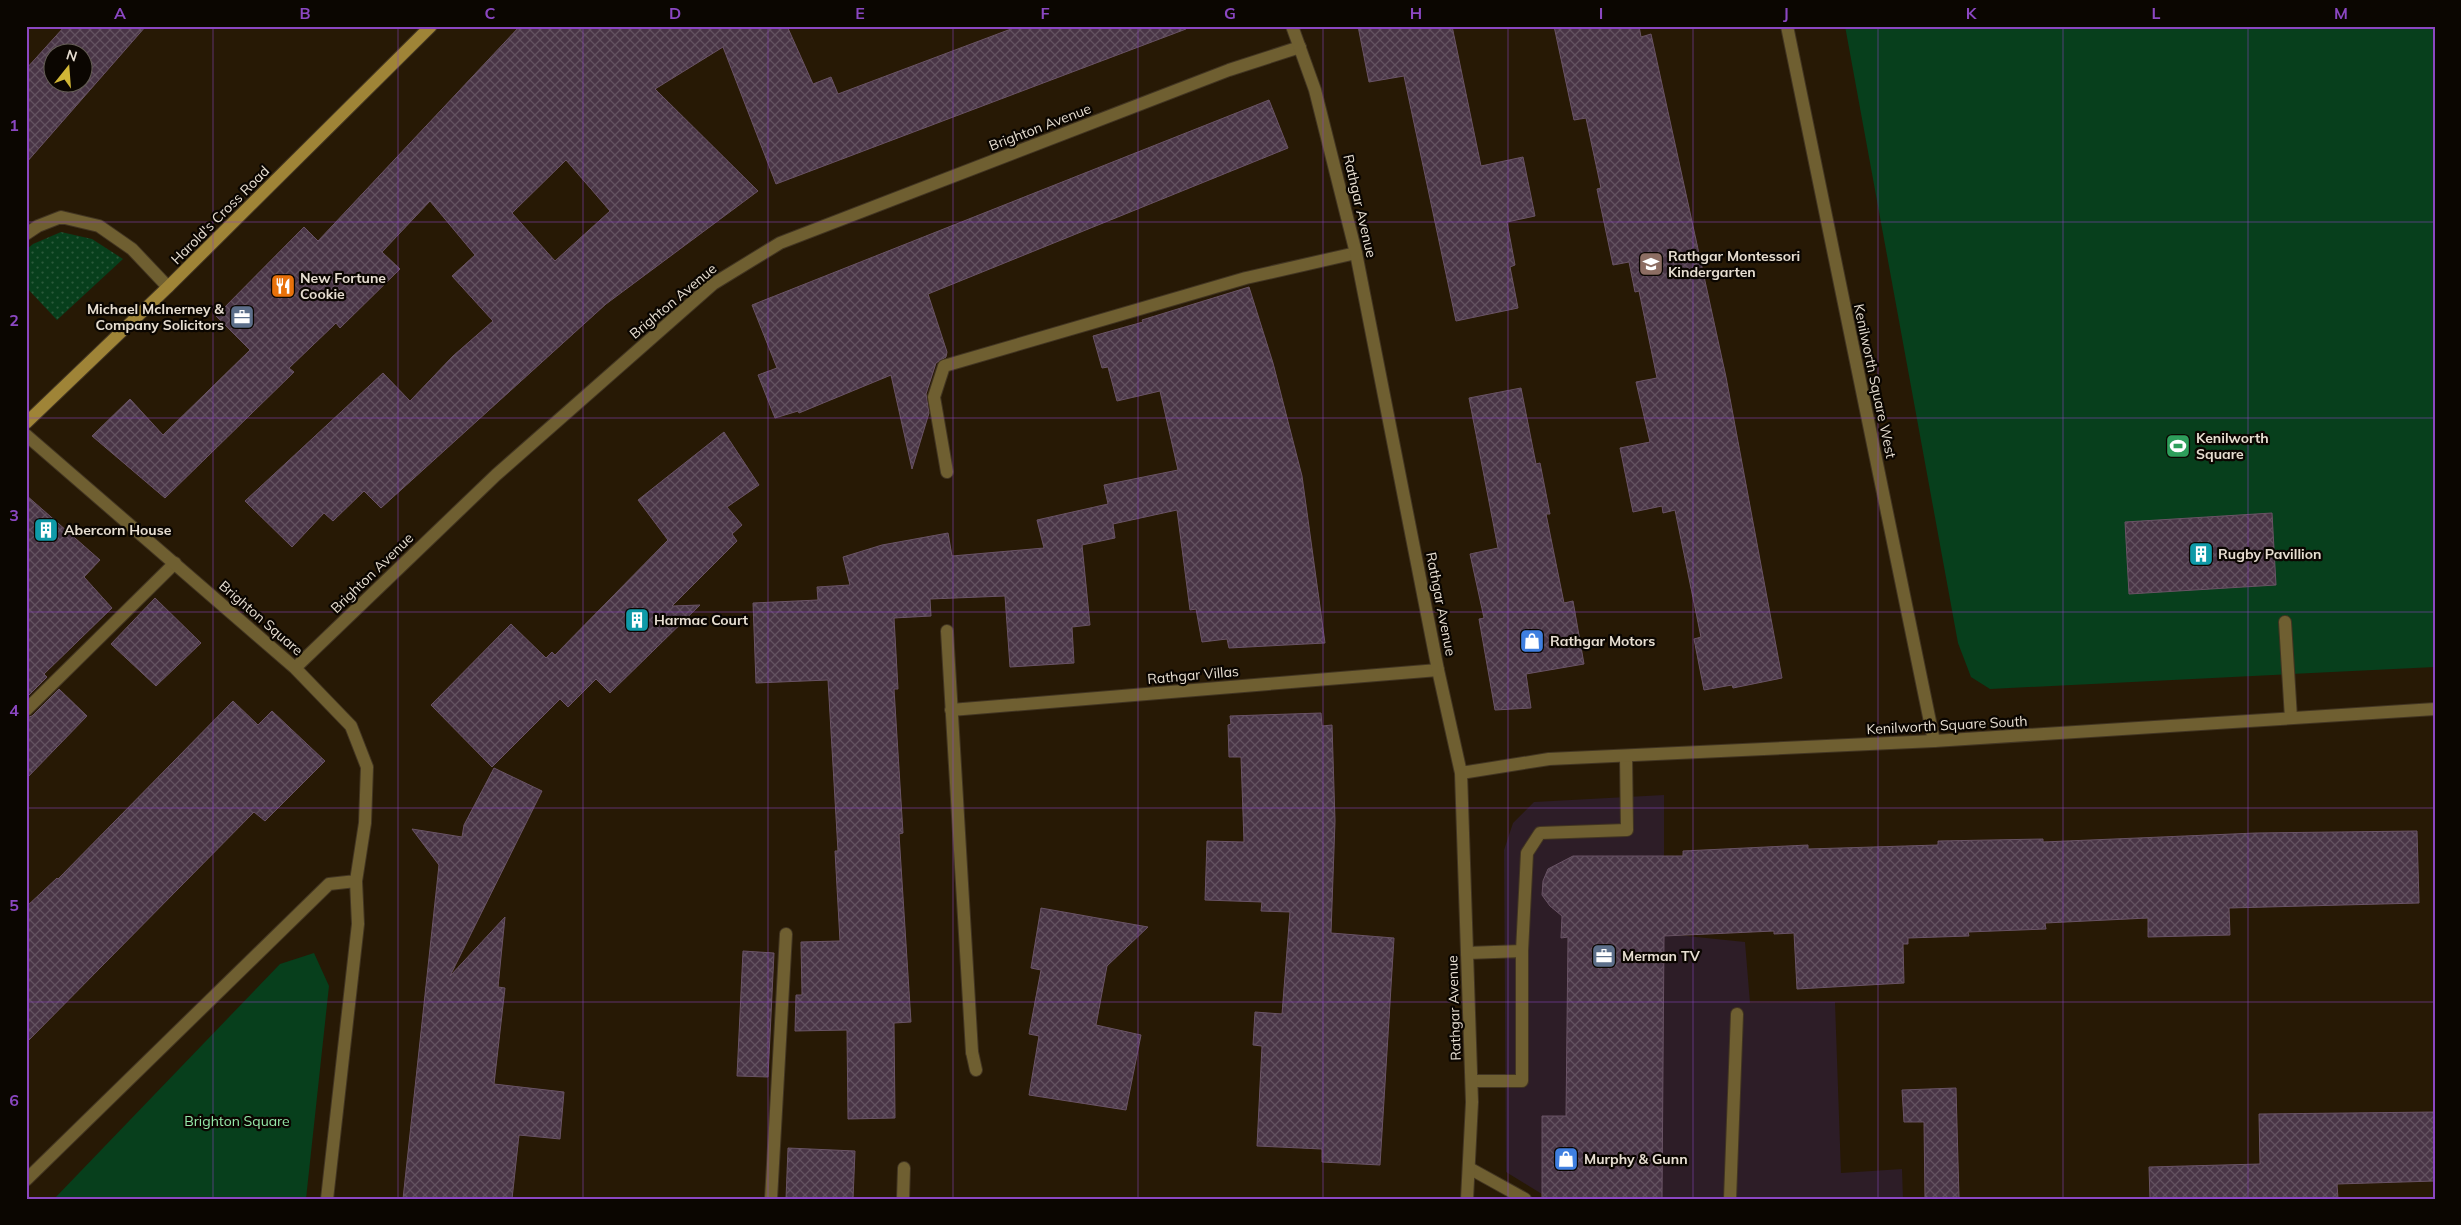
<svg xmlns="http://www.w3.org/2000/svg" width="2461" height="1225" viewBox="0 0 2461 1225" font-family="Mulish,sans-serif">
<defs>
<pattern id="grass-dots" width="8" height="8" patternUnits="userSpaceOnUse" patternTransform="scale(1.25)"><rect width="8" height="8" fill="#073f1c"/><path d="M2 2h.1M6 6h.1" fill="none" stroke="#2b5a3c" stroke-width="1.8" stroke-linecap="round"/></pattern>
<pattern id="building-cross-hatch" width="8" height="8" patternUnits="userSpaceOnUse" patternTransform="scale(1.25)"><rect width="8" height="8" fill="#493546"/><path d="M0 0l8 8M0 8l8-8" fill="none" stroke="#635260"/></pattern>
</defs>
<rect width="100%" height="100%" fill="#271905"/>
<path fill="#2d1d27" d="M1664,795V936H1687L1745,942L1750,1003L1835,1002L1841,1173L1902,1169L1903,1199H1550L1506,1172L1504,850L1513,823L1534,802Z"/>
<path fill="url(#grass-dots)" d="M61,232L92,239L123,259L57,320L26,287V250L33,244Z"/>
<path fill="#073f1c" d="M1845,26H2435V667L1990,689L1971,677L1958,643Z
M314,953L329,986L306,1199H54L280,964Z"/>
<path fill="url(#building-cross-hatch)" stroke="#695365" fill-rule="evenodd" d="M65,26H146L26,163V69ZM52,52H82V82H52Z
M520,26H787L813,84L831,77L838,94L1019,26H1186V29L776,184L723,47L655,89L758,191L606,304L381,508L364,491L333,521L324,513L292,547L245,501L383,373L410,401L453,356L493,321L452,276L475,255L430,201L382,252L400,269L340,328L336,323L289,368L294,372L165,498L92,436L130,399L163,435L250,350L216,316L304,227L318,241ZM566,160L610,211L555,261L512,213Z
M1358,26H1452L1481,166L1523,157L1535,216L1507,222L1515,265L1510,267L1518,308L1456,321L1404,76L1369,82Z
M1554,26H1639L1641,37L1651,34L1726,377L1782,678L1733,688L1732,685L1704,690L1694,639L1701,637L1675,510L1663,513L1662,506L1633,512L1620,448L1650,442L1636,382L1657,378L1639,291L1635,292L1629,262L1613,265L1597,189L1601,188L1586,118L1574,120Z
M1269,100L1288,148L928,294L947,352L946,357L936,363L926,394L929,413L912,469L891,375L799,413L798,411L775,418L758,375L777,368L752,305Z
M1249,287L1273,363L1302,476L1325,643L1229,648L1227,639L1202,642L1196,609L1190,610L1177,510L1113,524L1115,538L1082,545L1090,625L1072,627L1074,663L1010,667L1005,596L930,599L931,616L894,618L898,689H894L903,833L899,834L911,1022L894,1023L895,1118L848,1119L847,1030L795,1031L796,995H802L801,942L840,941L835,851H838L828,680L756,683L753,603L818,600L817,587L850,585L843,557L882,545L948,533L952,556L1044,548L1037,520L1108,504L1104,485L1178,470L1160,391L1117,401L1108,367L1102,368L1093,336L1143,322L1142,320Z
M1521,388L1536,464L1540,463L1550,514H1546L1564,603L1573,601L1584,664L1526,674L1531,708L1495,710L1479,619L1484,618L1470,554L1498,548L1469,398Z
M724,432L759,485L727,507L742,525L732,534L737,541L672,606L700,605L610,693L596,679L568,707L560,699L492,767L431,705L511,624L546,658L552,652L555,655L668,540L638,500Z
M26,495L100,560L84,577L112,608L44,674L47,677L26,698Z
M2272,513L2276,585L2129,594L2125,522Z
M155,598L201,643L156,686L111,644Z
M59,689L87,716L26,779V718L32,716Z
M233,701L258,725L272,711L325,761L265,821L254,812L26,1043V907L57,878L58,879Z
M1321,713L1322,726L1332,725L1335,821L1331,933L1394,938L1380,1165L1322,1162V1149L1257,1146L1262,1046L1253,1045L1255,1012L1282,1014L1290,912L1261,911L1262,902L1205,900L1207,841L1244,842L1241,757H1229L1228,725L1231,724L1230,716Z
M494,768L542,791L450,976L505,917L498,987L505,988L494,1084L564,1092L560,1139L519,1135L512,1199H403L439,865L412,829L462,837L464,825Z
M2417,831L2419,903L2229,908L2230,935L2148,937V918L2045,923L2046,929L1968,932L1969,936L1908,938V944H1903L1904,983L1797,989L1794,933L1774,934V931L1664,936L1662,1199H1542V1116H1566L1568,937L1561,938L1562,916L1550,906L1542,895L1543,881L1548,869L1573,856H1683V851L1808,845V849L1938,845V841L2043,839V842L2256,833Z
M1041,908L1148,927L1107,966L1096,1025L1141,1035L1126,1110L1029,1095L1039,1036L1029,1034L1041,970L1031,968Z
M743,951L774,953L768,1077L737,1076Z
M1956,1088L1959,1199H1925L1924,1122H1904L1902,1090Z
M2435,1112V1181L2337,1184L2338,1199H2150L2149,1167L2260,1164L2259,1114Z
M788,1148L855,1151L853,1199H786Z"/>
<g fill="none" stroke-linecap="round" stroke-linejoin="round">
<defs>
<path id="service" d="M26,234L38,226L61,217L99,226L132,249L168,287
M947,472L934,397L944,366L1246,278L1356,253
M2285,622L2291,718
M26,710L175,563
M1522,951L1527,853L1540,833L1627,830L1626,756
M1467,953L1522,951V1081H1472
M972,1052L976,1070
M771,1199L786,934
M903,1199L904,1168
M1730,1199L1737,1014"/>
<path id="minor" d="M1787,26L1934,741
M26,435L295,668L351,726L367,767L365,823L356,881L358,924L327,1199
M947,631L972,1052
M295,668L496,475L713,284L780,243L1229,70L1300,47
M951,710L1438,670
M1469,1168L1525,1199
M26,1180L329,884L356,881"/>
<path id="tertiary" d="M1292,26L1315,90L1356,253L1438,670L1461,773L1472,1102L1467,1199
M1461,773L1549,759L1934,741L2435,709"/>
<path id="secondary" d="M26,423L168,287L431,26"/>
</defs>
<use href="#service" stroke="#423522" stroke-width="14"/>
<use href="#minor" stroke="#423522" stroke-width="14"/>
<use href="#tertiary" stroke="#423522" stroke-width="14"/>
<use href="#secondary" stroke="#423522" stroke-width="14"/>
<use href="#service" stroke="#6f5f31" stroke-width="12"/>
<use href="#minor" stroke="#6f5f31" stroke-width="12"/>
<use href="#tertiary" stroke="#6f5f31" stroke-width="12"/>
<use href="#secondary" stroke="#9f8437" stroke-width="12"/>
</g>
<path fill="none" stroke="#8b47c2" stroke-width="1" stroke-opacity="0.55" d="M213,26V1199M398,26V1199M583,26V1199M768,26V1199M953,26V1199M1138,26V1199M1323,26V1199M1508,26V1199M1693,26V1199M1878,26V1199M2063,26V1199M2248,26V1199M26,222H2435M26,418H2435M26,612H2435M26,808H2435M26,1002H2435"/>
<defs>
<symbol id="school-square" viewBox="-11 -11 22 22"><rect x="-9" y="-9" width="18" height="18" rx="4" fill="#8d6e63" stroke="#0b0601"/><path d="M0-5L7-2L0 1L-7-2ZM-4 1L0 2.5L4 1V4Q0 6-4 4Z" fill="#fff"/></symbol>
<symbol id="restaurant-square" viewBox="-11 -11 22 22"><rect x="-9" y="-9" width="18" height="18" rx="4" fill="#e8710a" stroke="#0b0601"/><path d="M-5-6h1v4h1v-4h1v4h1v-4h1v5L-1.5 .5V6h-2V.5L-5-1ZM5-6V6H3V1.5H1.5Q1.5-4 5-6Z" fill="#fff"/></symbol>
<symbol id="office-square" viewBox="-11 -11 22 22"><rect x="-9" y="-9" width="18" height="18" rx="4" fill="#5c6f8a" stroke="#0b0601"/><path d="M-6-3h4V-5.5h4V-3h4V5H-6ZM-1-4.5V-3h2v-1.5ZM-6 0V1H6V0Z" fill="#fff"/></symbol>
<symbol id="stadium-square" viewBox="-11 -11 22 22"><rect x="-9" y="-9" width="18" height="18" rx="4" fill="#2e9e5b" stroke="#0b0601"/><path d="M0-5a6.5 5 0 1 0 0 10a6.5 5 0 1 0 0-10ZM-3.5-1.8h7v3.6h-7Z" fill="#fff"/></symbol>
<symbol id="building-square" viewBox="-11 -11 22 22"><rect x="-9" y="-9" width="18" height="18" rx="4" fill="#0f9aa8" stroke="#0b0601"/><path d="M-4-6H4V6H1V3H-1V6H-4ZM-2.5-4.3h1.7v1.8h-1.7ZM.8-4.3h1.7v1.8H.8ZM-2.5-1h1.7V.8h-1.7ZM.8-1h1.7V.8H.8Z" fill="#fff"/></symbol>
<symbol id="shop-square" viewBox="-11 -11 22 22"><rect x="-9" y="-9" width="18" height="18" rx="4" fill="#3f7fe0" stroke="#0b0601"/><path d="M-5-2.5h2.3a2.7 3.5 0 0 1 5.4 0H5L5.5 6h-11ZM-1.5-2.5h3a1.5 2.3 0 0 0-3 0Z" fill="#fff"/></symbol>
</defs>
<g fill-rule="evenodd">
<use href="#school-square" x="1637" y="250" width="28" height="28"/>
<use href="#restaurant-square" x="269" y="272" width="28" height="28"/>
<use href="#office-square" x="228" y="303" width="28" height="28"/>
<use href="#stadium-square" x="2164" y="432" width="28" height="28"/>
<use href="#building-square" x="32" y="516" width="28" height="28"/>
<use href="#building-square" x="2187" y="540" width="28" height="28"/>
<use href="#building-square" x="623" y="606" width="28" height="28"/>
<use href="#shop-square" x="1518" y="627" width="28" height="28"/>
<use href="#office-square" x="1590" y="942" width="28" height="28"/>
<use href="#shop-square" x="1552" y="1145" width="28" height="28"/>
</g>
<g text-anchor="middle" stroke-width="4.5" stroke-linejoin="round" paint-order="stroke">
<g font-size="14" fill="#e7ded1" stroke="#0b0601">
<text transform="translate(1040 127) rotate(-21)" y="5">Brighton Avenue</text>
<text transform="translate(1360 206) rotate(77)" y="5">Rathgar Avenue</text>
<text transform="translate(220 215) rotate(-45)" y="5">Harold's Cross Road</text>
<text transform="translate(673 301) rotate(-40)" y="5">Brighton Avenue</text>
<text transform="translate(1875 381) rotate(78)" y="5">Kenilworth Square West</text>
<text transform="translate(372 573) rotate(-44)" y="5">Brighton Avenue</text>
<text transform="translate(1441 604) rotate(79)" y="5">Rathgar Avenue</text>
<text transform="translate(261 618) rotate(41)" y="5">Brighton Square</text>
<text transform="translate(1193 675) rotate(-5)" y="5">Rathgar Villas</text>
<text transform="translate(1947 725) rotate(-3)" y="5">Kenilworth Square South</text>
<text transform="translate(1454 1008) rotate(-92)" y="5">Rathgar Avenue</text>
</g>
<g font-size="14" font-weight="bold" fill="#e7ded1" stroke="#0b0601" text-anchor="start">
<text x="1668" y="261">Rathgar Montessori<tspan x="1668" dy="16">Kindergarten</tspan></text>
<text x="300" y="283">New Fortune<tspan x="300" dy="16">Cookie</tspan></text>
<text x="224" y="314" text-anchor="end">Michael McInerney &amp;<tspan x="224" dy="16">Company Solicitors</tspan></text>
<text x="2196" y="443">Kenilworth<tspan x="2196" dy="16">Square</tspan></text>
<text x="64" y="535">Abercorn House</text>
<text x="2218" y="559">Rugby Pavillion</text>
<text x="654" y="625">Harmac Court</text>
<text x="1550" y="646">Rathgar Motors</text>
<text x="1622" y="961">Merman TV</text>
<text x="1584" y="1164">Murphy &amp; Gunn</text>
</g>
<g font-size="14" fill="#95e8a9" stroke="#0b0601">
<text x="237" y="1126">Brighton Square</text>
</g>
</g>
<rect width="2461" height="1225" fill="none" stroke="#0b0601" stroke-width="55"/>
<g transform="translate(68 68) rotate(17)"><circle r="24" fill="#0b0601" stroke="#635c54"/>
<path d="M0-4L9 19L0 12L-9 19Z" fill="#d2b736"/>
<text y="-8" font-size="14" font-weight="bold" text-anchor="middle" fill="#e7ded1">N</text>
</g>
<rect x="28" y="28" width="2406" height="1170" fill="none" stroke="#8b47c2" stroke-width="2"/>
<g font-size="16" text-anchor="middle" font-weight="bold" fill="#8b47c2">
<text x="120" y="19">A</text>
<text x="305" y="19">B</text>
<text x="490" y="19">C</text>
<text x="675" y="19">D</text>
<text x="860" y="19">E</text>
<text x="1045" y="19">F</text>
<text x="1230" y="19">G</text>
<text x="1416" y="19">H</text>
<text x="1601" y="19">I</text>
<text x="1786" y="19">J</text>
<text x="1971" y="19">K</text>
<text x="2156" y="19">L</text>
<text x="2341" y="19">M</text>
<text x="14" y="131">1</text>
<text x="14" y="326">2</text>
<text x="14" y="521">3</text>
<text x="14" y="716">4</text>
<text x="14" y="911">5</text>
<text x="14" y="1106">6</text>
</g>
</svg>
